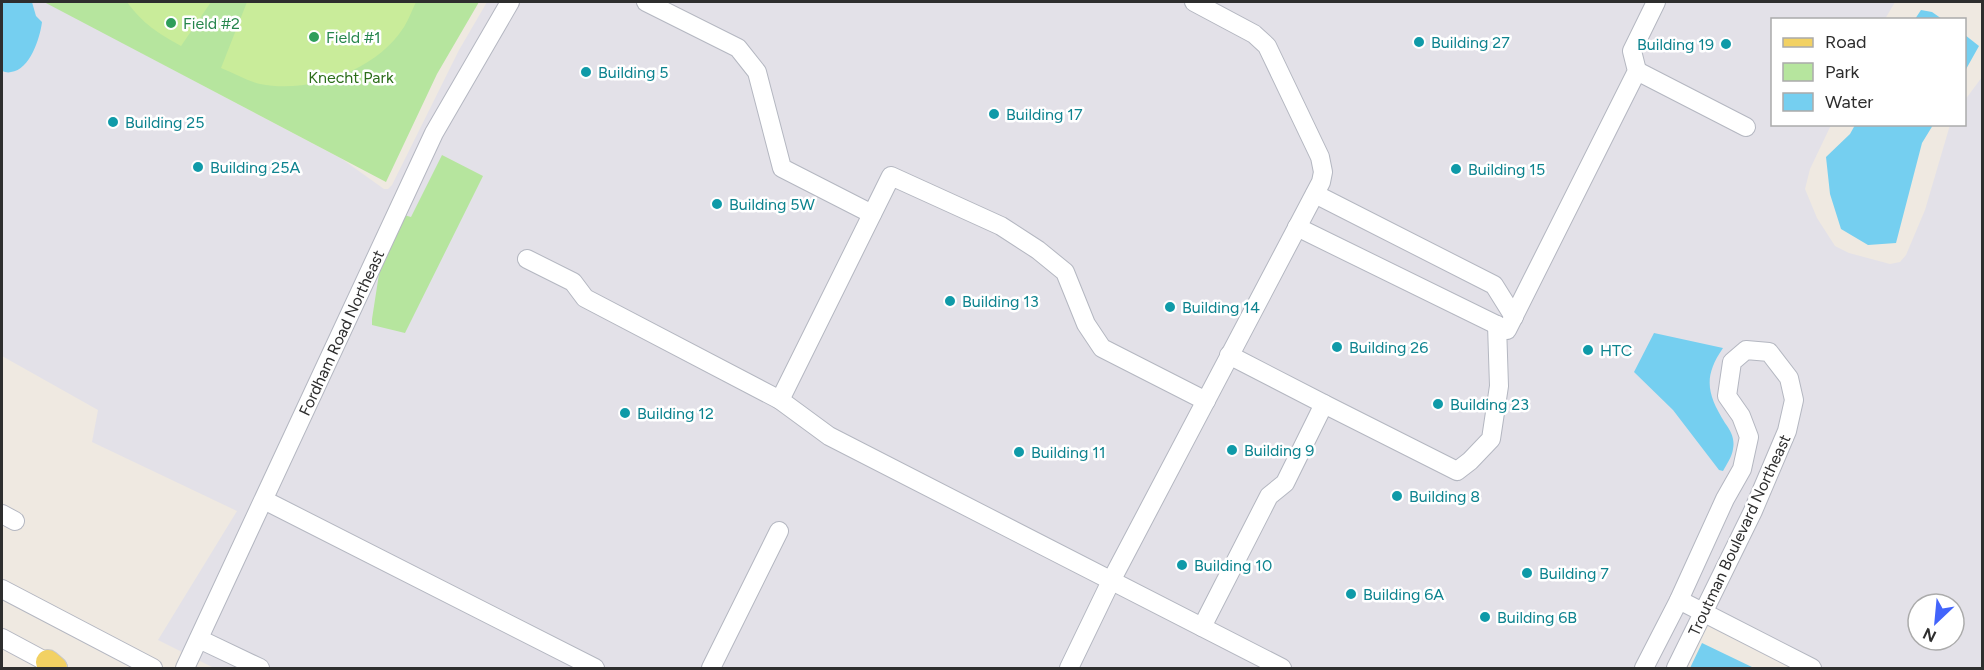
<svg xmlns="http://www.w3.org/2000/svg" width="1984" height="670" viewBox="0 0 1984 670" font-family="Figtree,sans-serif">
<rect width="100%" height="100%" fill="#efe9e1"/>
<path fill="#e3e1e8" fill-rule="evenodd" d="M32,2H45L342,159L384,189H388L392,185L459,50L487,2H1895L1885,19L1772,20V124L1831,125L1810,169L1805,189L1817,218L1835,246L1849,253L1890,264L1900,262L1906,255L1925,210L1950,125L1964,124L1965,100L1982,77V668H1815L1699,608L1668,668H214L158,640L237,511L92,442L98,410L2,356V71L12,72L36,16ZM1918,604H1954V640H1918Z"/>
<path fill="#b6e59e" d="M44,2H479L437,74L386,182Z
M442,155L483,176L405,333L372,325V319L381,261L404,215L411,217Z"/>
<path fill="#c9ec9a" d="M127,2H211L181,46C158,33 143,24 127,2Z
M247,2H416C412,10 409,19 404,27C376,71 310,94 260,84C247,81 234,73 221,68Z"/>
<path fill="#75cff0" d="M2,2H32L36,16L42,22C40,38 30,70 11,72C8,73 5,72 2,71Z
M1921,10L1932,12L1942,19H1915Z
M1965,35L1979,46L1965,71Z
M1855,125H1933L1922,143L1896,243L1868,245L1841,229L1830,194L1826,157L1850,134Z
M1654,333L1723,348C1703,377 1707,394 1725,423C1731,431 1735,439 1733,449C1732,457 1726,465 1723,471L1719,470L1673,410L1634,372Z
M1702,643L1754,668H1690Z"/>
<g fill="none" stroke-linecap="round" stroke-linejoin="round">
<defs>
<g id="minor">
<path d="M646,2L738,48L757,72L782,168L872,214"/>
<path d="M1637,71L1746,127"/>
<path d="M1315,194L1494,285L1514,317"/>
<path d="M1297,227L1507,330L1637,71L1632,51L1656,2"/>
<path d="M527,259L573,282L585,298L780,400L829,436L1282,668"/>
<path d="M1229,355L1324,404"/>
<path d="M780,400L891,176L1001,226L1038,250L1065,272L1086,324L1102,348L1206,401"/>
<path d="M264,500L595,668"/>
<path d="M2,514L15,521"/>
<path d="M2,589L153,668"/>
<path d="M1679,600L1812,668"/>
<path d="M1202,627L1269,496L1285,483L1324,404L1457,471L1470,461L1491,439L1499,386L1497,325"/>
<path d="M2,638L58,668"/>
<path d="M199,639L260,668"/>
<path id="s1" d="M185,668L434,133L510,2"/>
<path d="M711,668L779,531"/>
<path d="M1069,668L1111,581L1321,182L1323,172L1320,157L1267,46L1254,34L1194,2"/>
<path d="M1644,668L1679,600L1725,499L1742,469L1749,437L1741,416L1727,396L1732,362L1746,350L1769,352L1789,378L1794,400L1787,431L1753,511L1676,668"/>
</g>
<path id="major" d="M48,662L55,668"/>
</defs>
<use href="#minor" stroke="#b4b7c1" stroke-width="20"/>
<use href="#major" stroke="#c9c9c9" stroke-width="26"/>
<use href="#minor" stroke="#fff" stroke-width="18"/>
<use href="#major" stroke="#f2d163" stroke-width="24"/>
</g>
<g fill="#2e9e5b" stroke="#fff" stroke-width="2">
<circle cx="171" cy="23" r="6"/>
<circle cx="314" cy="37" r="6"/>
</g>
<g fill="#0f9aa8" stroke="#fff" stroke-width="2">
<circle cx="1419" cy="42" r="6"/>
<circle cx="1726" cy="44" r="6"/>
<circle cx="586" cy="72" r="6"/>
<circle cx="994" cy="114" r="6"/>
<circle cx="113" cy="122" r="6"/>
<circle cx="198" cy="167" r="6"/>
<circle cx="1456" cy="169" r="6"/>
<circle cx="717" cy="204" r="6"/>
<circle cx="950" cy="301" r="6"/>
<circle cx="1170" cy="307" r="6"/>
<circle cx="1337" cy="347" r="6"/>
<circle cx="1588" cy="350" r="6"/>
<circle cx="1438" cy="404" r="6"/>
<circle cx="625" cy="413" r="6"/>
<circle cx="1232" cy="450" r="6"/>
<circle cx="1019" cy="452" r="6"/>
<circle cx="1397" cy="496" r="6"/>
<circle cx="1182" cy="565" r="6"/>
<circle cx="1527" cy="573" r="6"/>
<circle cx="1351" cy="594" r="6"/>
<circle cx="1485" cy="617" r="6"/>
</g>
<g text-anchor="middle" stroke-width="5" stroke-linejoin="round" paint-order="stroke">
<g font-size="16" fill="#27864d" stroke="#fff" text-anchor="start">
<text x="183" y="29">Field #2</text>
<text x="326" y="43">Field #1</text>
</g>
<g font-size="16" fill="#0d838f" stroke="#fff" text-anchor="start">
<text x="1431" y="48">Building 27</text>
<text x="1714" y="50" text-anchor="end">Building 19</text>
<text x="598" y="78">Building 5</text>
<text x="1006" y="120">Building 17</text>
<text x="125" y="128">Building 25</text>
<text x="210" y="173">Building 25A</text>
<text x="1468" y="175">Building 15</text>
<text x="729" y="210">Building 5W</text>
<text x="962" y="307">Building 13</text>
<text x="1182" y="313">Building 14</text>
<text x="1349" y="353">Building 26</text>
<text x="1600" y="356">HTC</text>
<text x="1450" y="410">Building 23</text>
<text x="637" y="419">Building 12</text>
<text x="1244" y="456">Building 9</text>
<text x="1031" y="458">Building 11</text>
<text x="1409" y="502">Building 8</text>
<text x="1194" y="571">Building 10</text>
<text x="1539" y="579">Building 7</text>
<text x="1363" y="600">Building 6A</text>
<text x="1497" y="623">Building 6B</text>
</g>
<g font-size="16" fill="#2c6e1b" stroke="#fff">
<text x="351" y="83">Knecht Park</text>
</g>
<g font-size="16" fill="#2e2e2e" stroke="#fff">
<text dy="6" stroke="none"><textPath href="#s1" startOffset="370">Fordham Road Northeast</textPath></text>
<text transform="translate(1739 535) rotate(-65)" y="6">Troutman Boulevard Northeast</text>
</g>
</g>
<rect width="1984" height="670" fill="none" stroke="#2e2e2e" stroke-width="6"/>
<rect x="1771" y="18" width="195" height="108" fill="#ffffff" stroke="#ababab" stroke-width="1.5"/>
<rect x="1783" y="38" width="30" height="9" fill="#f2d163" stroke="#ababab" stroke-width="1.5"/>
<text x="1825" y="48" font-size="18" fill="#2e2e2e">Road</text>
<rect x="1783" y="63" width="30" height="18" fill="#b6e59e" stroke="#ababab" stroke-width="1.5"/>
<text x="1825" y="78" font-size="18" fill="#2e2e2e">Park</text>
<rect x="1783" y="93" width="30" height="18" fill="#75cff0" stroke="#ababab" stroke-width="1.5"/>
<text x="1825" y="108" font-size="18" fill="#2e2e2e">Water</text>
<g transform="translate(1936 622) rotate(206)"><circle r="28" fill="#ffffff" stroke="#ababab" stroke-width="1.5"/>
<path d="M0-4.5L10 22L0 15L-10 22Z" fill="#4264fb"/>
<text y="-9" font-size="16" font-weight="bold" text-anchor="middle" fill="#2e2e2e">N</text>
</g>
</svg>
